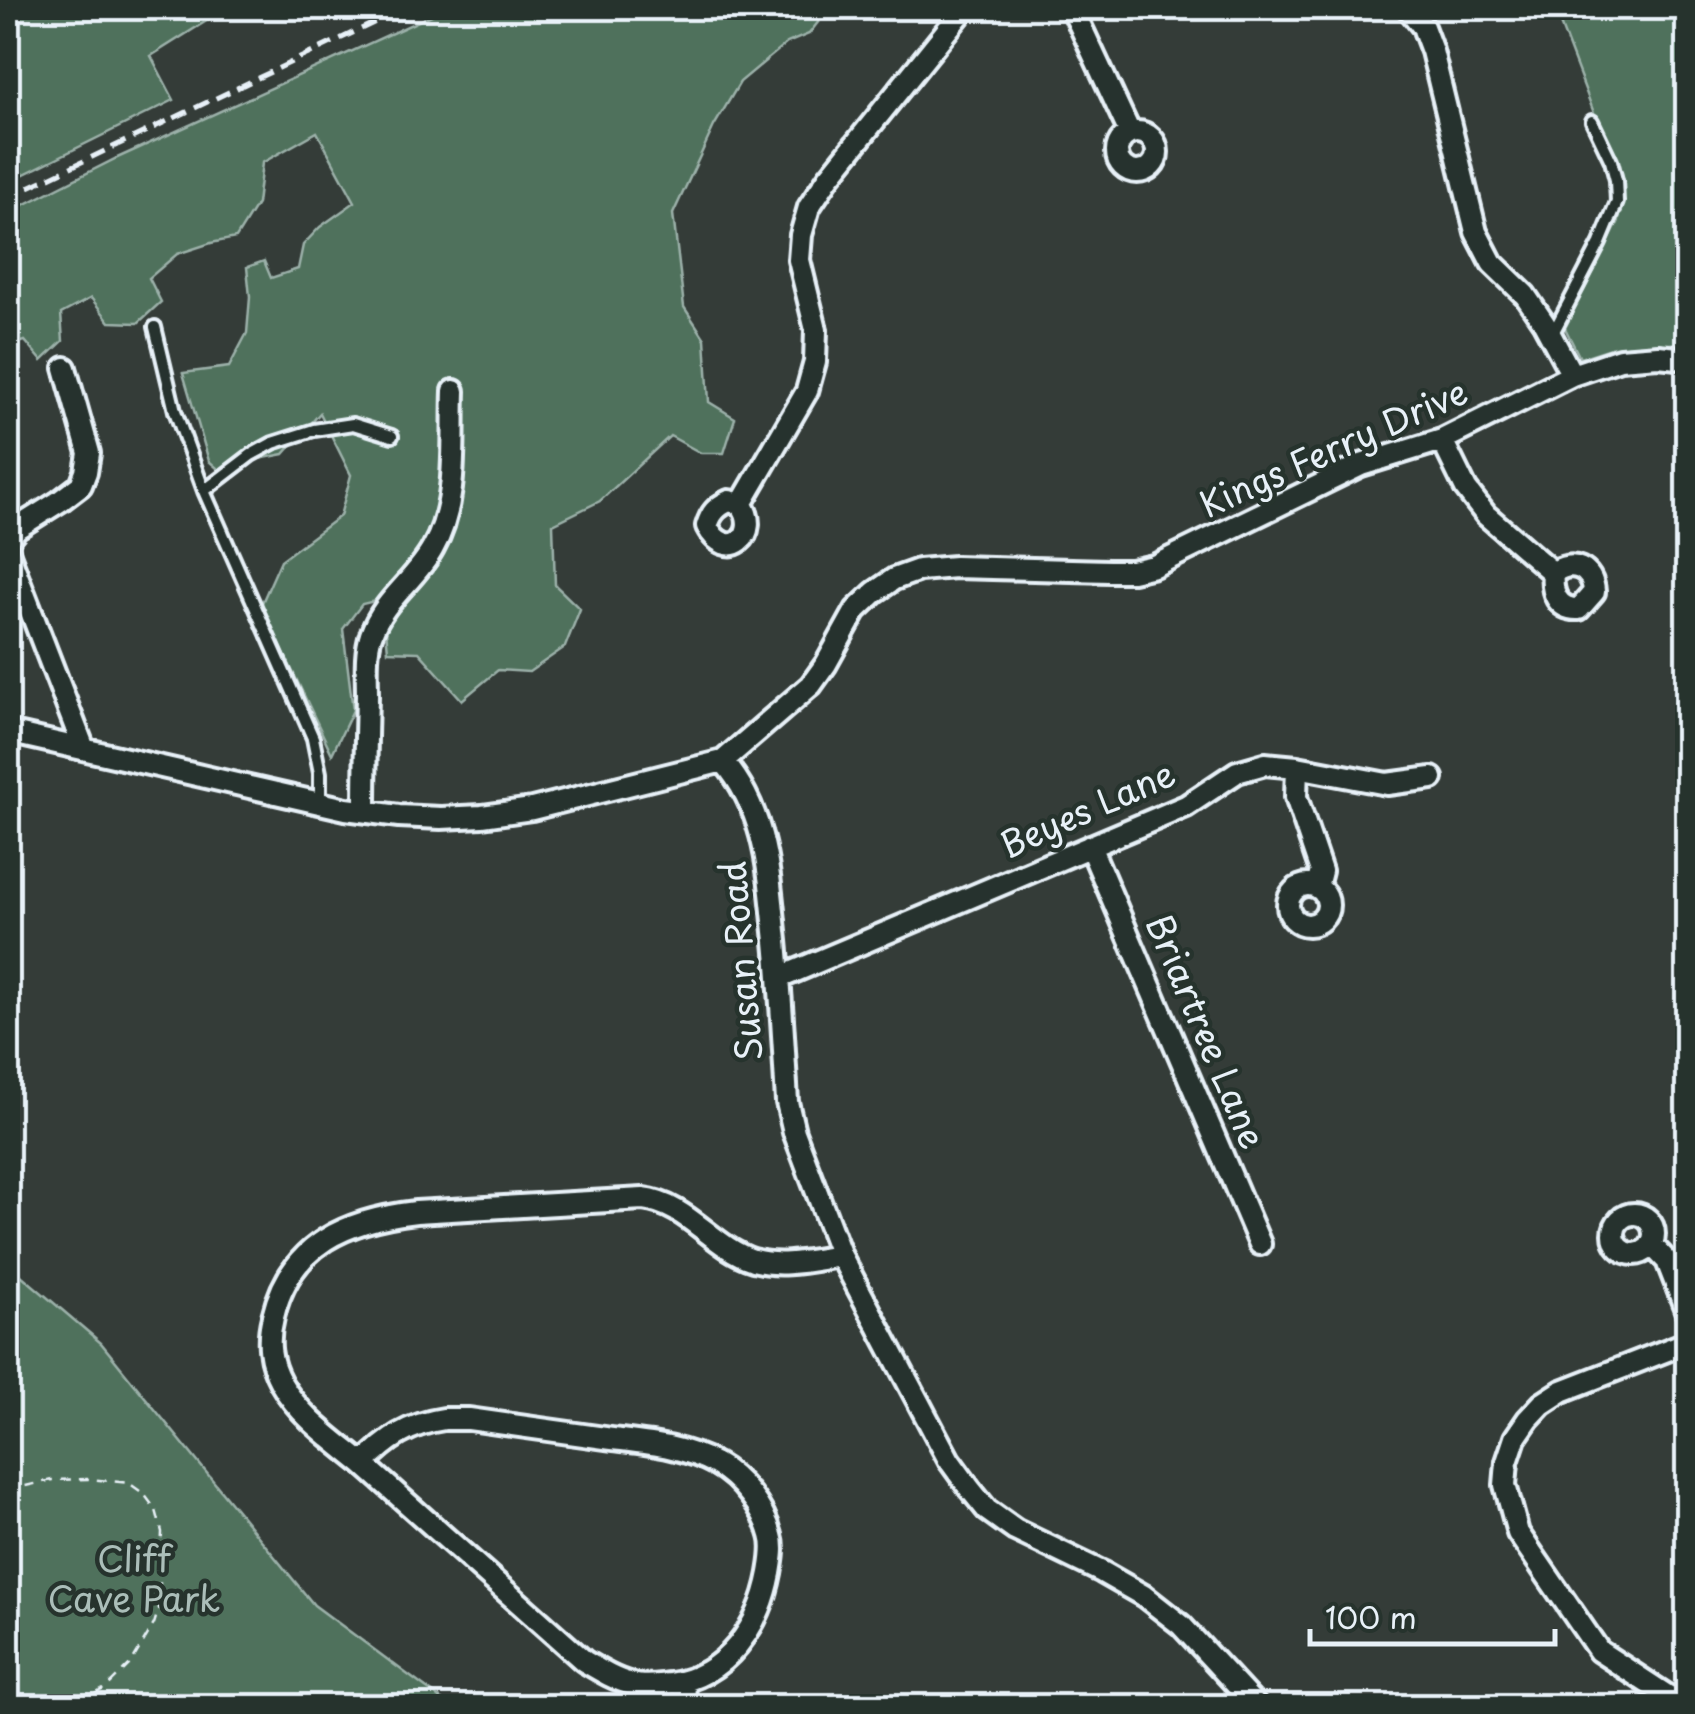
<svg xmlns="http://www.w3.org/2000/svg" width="1695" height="1714" viewBox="0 0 1695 1714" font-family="'Playpen Sans',sans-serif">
<rect width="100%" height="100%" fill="#343c38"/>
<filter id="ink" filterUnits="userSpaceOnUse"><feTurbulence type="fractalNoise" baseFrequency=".01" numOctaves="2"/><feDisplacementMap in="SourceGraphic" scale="20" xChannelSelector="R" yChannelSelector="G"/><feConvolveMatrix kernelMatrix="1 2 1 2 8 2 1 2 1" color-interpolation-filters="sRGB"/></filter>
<g filter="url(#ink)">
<path fill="#4f715b" stroke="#9cb1aa" stroke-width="2.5" d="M8,8H227L151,56L174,100L8,182Z
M447,8H829L809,34L787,43L740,82L714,126L673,214L684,307L705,339L709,402L735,418L724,453H701L670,436L600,501L553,524L555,585L580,609L565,647L529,672L498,670L462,700L419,652L388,651L386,630L408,593L362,604L343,629L353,710L332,754L261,605L281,560L340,516L351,475L320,413L284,454L253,460L226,476L209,461L183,373L229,367L247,333L250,297L247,267L264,261L271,278L298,269L303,245L320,227L355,202L317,132L262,163L257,204L236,238L211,243L177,254L149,278L161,302L138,323L110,322L91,298L61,314L63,341L42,361L25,341L8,346V213L115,159Z
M1554,8H1687V343L1614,347L1580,358L1565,328L1619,221L1618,176Z
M8,1264L101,1343L314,1605L450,1706H8Z"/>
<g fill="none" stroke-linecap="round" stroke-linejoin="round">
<defs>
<path id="service" d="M155,327L175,411L204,491
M1552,335L1600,243L1617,202L1616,180L1611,161L1592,121
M320,803V773L313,738L204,491L251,455L273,443L314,430L353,424L392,436"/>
<path id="minor" d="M1072,8L1130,133
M1408,8L1423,27L1432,51L1476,232L1492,263L1525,295L1544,323L1572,375
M1117 152a20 20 0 1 1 40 0a20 20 0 1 1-40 0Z
M1442,440L1466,489L1486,515L1553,573C1551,592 1557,610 1579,609L1594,592C1593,568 1572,559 1553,573
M729,501L741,504C763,534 727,565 707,526C711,513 716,507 729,501Z
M741,504L807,391L815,362L816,330L799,260L801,235L809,207L829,177L965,8
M8,539L17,528L60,501L81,485L86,472L89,453L65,368
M8,552L84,749
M8,732L346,809L399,816L441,818L482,816L532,809L723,761L811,685L826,664L856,610L875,592L894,579L919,570L955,567L1109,571H1132L1154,566L1361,465L1442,440L1572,375L1620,359L1658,356L1688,359
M723,761C768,813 769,877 776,941C781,995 784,1049 787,1102L794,1132L841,1256L949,1460L970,1489L987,1510L1015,1530L1102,1572L1144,1596L1181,1625L1256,1706
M1297,767L1296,797L1321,871L1317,887
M365,810C365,772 366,734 367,696C367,676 365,653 371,635C383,599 416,580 433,548C459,503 452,441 454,391
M1090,846L1260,1244
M1288 905a20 20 0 1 1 40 0a20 20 0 1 1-40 0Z
M779,978L1186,806L1237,772L1265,764L1297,767L1387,784L1432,778
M1614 1234a20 20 0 1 1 40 0a20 20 0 1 1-40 0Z
M1651,1244L1667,1261L1688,1315
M444,1419H469C515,1425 560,1432 605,1438C643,1443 682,1445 716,1464C741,1478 764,1508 771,1535C775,1547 772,1561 770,1573C760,1626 727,1676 670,1684C658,1685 644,1688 632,1684C615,1680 599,1670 584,1661L363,1464C387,1439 409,1424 444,1419Z
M363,1464C334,1440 300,1417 281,1383C269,1361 267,1341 273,1317C290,1243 348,1220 416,1212L643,1199C688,1204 712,1247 753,1260C782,1268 812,1260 841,1256
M684,1706L685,1682
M1683,1706L1599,1651L1518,1533L1505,1485L1507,1462L1515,1438L1528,1419L1542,1404L1562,1391L1688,1342"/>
</defs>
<use href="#service" stroke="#e8f1f8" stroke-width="18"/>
<use href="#minor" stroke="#e8f1f8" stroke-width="28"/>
<path stroke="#e8f1f8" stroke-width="2.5" stroke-dasharray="10 8" stroke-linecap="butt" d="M8,1490L52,1480L88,1479L129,1483L144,1494L156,1510L162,1532L159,1608L154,1624L131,1663L107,1687L81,1702L78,1706"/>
<use href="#service" stroke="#26332d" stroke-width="10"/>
<use href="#minor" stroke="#26332d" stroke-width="20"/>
<path stroke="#e8f1f8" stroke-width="5" stroke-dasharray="15 8" stroke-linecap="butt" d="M8,197L405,8"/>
</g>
</g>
<g text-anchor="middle" stroke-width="9" stroke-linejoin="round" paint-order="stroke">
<g font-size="35" fill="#e8f1f8" stroke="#26332d">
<text transform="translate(1334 449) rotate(-24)" y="12">Kings Ferry Drive</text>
<text transform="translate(1088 810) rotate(-24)" y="12">Beyes Lane</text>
<text transform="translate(742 961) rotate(-95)" y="12">Susan Road</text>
<text transform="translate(1205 1032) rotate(67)" y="12">Briartree Lane</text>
</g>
<g font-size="35" fill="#abbeb9" stroke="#26332d">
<text x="134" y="1572">Cliff<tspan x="134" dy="40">Cave Park</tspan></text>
</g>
</g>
<rect width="1695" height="1714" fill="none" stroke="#26332d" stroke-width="40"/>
<rect x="20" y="20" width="1655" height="1674" fill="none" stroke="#e8f1f8" stroke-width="4" filter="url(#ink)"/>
<path d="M1310 1629v15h245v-15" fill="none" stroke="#e8f1f8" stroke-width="5"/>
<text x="1325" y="1629" font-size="30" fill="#e8f1f8" stroke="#26332d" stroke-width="8" paint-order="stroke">100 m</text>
</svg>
